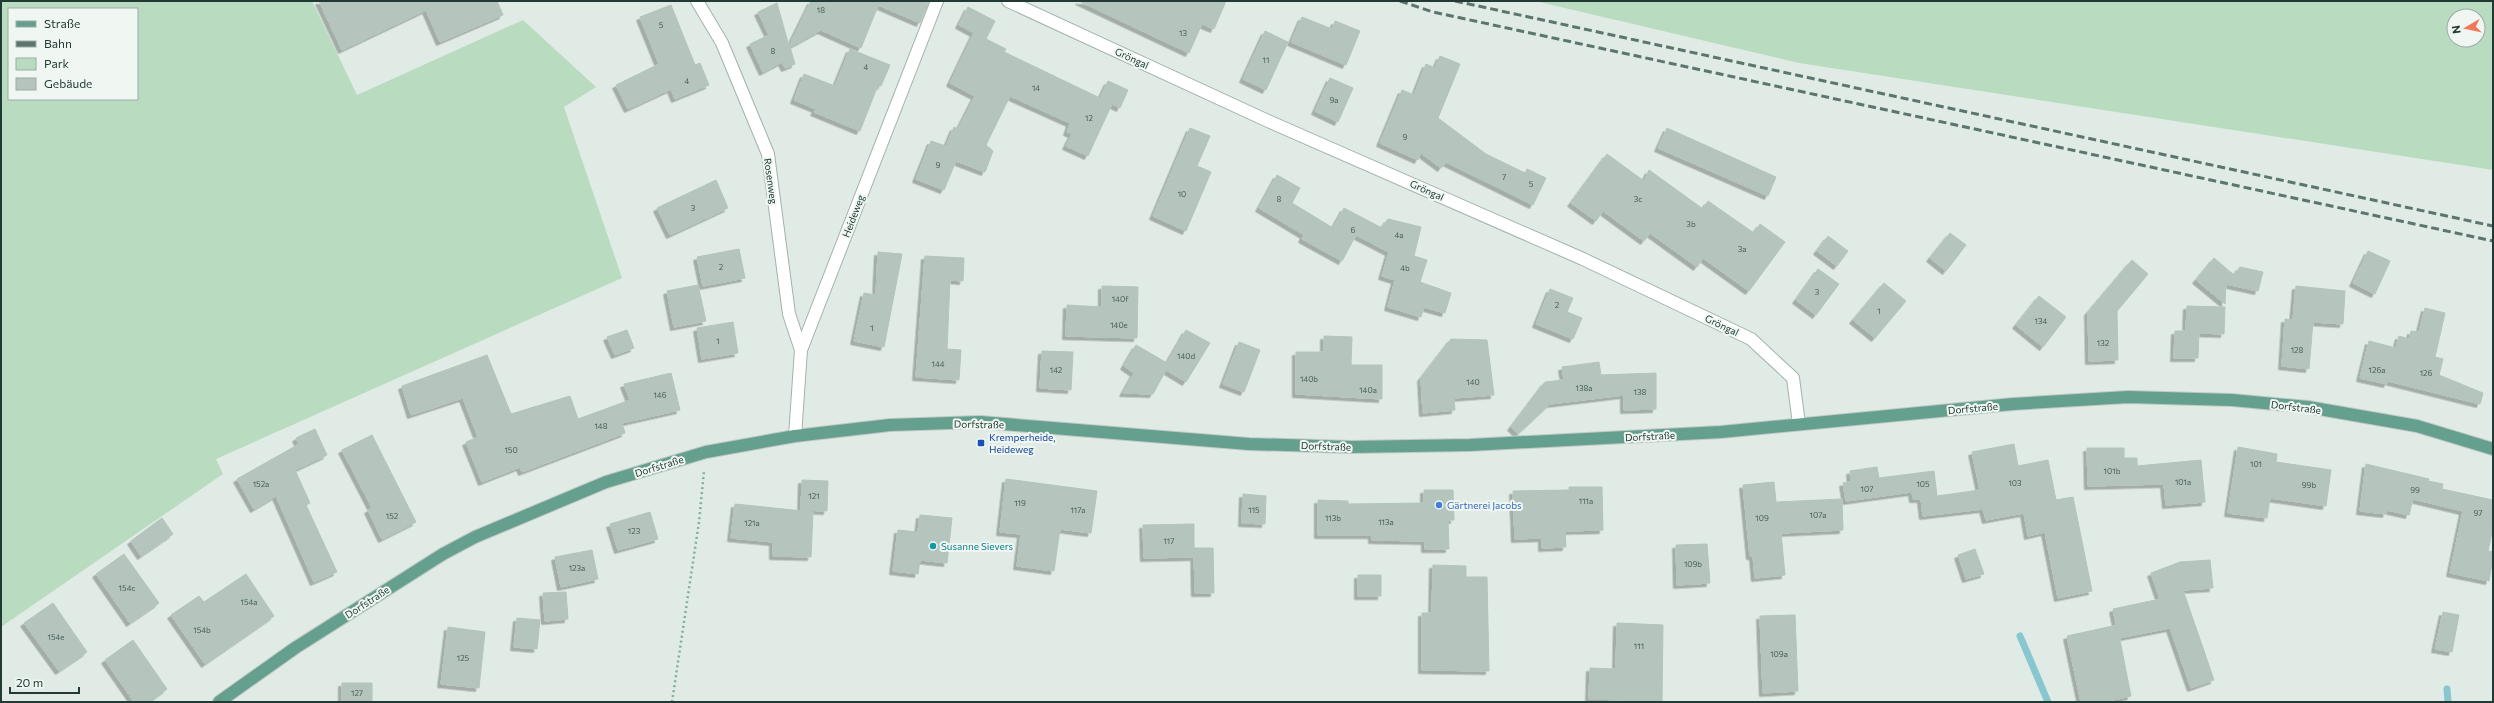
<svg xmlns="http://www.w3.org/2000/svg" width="2494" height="703" viewBox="0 0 2494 703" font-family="Commissioner,sans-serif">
<defs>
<filter id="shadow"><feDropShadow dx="-3.5" dy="3.5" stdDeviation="0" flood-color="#0004"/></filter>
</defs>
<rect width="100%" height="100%" fill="#e0ebe5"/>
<path fill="#b9dcc1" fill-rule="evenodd" d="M1,1H312L357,95L523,20L596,87L564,107L622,278L216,459L223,474L1,627ZM9,9H137V99H9Z
M1535,1H2493V170L1799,63ZM2454,16H2478V40H2454Z"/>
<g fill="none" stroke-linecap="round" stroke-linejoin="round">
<path stroke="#88c7cf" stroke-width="7" d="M2020,636L2048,702
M2447,689L2448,702"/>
</g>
<path fill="#b5c5be" stroke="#b2c4bc" filter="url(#shadow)" d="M319,1H497L503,15L440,42L426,10L342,50Z
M811,1H868L878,6L861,48L821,30L790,47L795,64L785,68L782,62L763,72L750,44L769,35L758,12L777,3L789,46Z
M869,1H929L920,23Z
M1079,1H1226L1214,29L1202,24L1189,53Z
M671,5L695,65L700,63L709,85L675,99L671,89L628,109L616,85L659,64L640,17Z
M968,7L995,21L986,39L1006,49L1004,52L1100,98L1108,81L1128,90L1120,108L1112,104L1088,156L1066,146L1072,134L1067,132L1070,123L1010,96L986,145L993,151L985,172L956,161L944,190L916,179L931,141L946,146L954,127L958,129L975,96L950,83L974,33L959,25Z
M1302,17L1332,29L1335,21L1360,31L1346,65L1291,42Z
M1265,31L1288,42L1266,90L1243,79Z
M850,49L890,65L881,86L878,85L860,131L814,112L816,109L794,100L804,74L835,86Z
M1440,56L1460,64L1438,118L1486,154L1525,173L1527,169L1546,178L1533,205L1446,162L1441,168L1421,153L1418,160L1380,143L1402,90L1414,95L1426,64L1435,68Z
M1330,78L1353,88L1338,122L1315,111Z
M1190,128L1210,136L1197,166L1211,172L1186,231L1153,216Z
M1667,128L1776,177L1768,196L1658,148Z
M1607,154L1644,181L1649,170L1703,209L1708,201L1754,233L1760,224L1785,242L1749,291L1703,258L1697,267L1650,233L1644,241L1603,211L1596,221L1571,203Z
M1277,175L1300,188L1292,203L1333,228L1344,208L1382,228L1388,219L1421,227L1414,256L1427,260L1420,282L1451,293L1445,313L1424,307L1421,317L1388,307L1395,280L1382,276L1389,252L1356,235L1342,261L1302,239L1304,235L1259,208Z
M716,180L728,208L670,235L657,208Z
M1950,233L1966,245L1946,271L1930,258Z
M1828,236L1848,251L1837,266L1817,251Z
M739,249L745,278L703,286L697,257Z
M2368,251L2390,261L2375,294L2353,283Z
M878,252L902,254L884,347L854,341L864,293L876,295Z
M925,256L964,258L963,281L950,280L947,349L961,350L959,380L916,377Z
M2214,258L2234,275L2240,267L2263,272L2258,291L2226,284L2225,304L2196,280Z
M2132,260L2148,274L2117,311L2118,360L2089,361L2088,312Z
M1818,269L1839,284L1816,315L1796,300Z
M1884,283L1906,301L1875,338L1853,320Z
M698,285L706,321L674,327L667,291Z
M1102,286L1138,287L1137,338L1066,336L1067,305L1102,307Z
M2296,286L2345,291L2343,324L2313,322L2309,369L2282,366L2285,319L2293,320Z
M1550,289L1573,298L1567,312L1582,318L1573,339L1536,324Z
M2039,296L2066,317L2043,347L2016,325Z
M2187,306L2225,307L2224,334L2199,333L2198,358H2174L2175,331H2186Z
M2425,308L2445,313L2435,357L2443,359L2439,375L2483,393L2480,404L2388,381L2387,384L2360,378L2369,341L2396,348L2399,336L2409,339L2411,331L2419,332Z
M733,322L738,353L702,359L697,328Z
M627,330L634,348L615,355L607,337Z
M1186,330L1210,343L1186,382L1166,370L1153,394L1123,393L1134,373L1124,366L1136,345L1167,363Z
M1324,336L1352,337L1351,365H1382V399L1296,394V352H1324Z
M1451,339L1487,340L1494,395L1454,398L1455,410L1423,413L1421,378Z
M1239,342L1260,350L1244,392L1223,384Z
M1042,351L1073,352L1071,390L1040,388Z
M487,355L511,414L570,396L578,419L630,400L624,384L671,373L680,410L622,423L625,433L522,472L520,467L482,482L466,442L478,437L463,398L411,415L402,386Z
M1599,362L1601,375L1656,373V409L1624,410V395L1550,404L1518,434L1511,427L1545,382L1564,380L1562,367Z
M315,429L327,455L295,470L310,503L306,505L337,572L314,582L276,496L254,509L237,479L299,444L296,438Z
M372,435L416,522L382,539L368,510L372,508L342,450Z
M2014,444L2018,466L2048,460L2056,500L2073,497L2092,591L2058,598L2045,532L2028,536L2024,513L1986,520L1983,509L1923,516L1921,499H1913L1912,492L1846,501L1843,483L1851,482L1850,471L1877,467L1879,478L1934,471L1937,496L1980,490L1972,452Z
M2238,447L2277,454L2276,462L2331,470L2326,506L2270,498L2267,518L2228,513Z
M2087,448H2124V458H2137V466L2201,460L2205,502L2166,505L2164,484L2088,486Z
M2366,464L2429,479L2428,481L2443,484L2442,489L2493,500V528L2488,551L2493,552V558L2489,581L2450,573L2463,511L2413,499L2409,515L2387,510L2386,514L2360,511Z
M1006,479L1097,491L1091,533L1060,529L1054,571L1017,566L1021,534L1000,532Z
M802,480L828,481L827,511L801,510Z
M1774,482L1776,502L1842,499L1843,530L1781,533L1785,575L1755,578L1753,556H1750L1743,485Z
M1569,487H1602L1603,530L1565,531L1566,547L1542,548V538L1515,539L1513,491L1569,490Z
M1424,490H1453L1454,520H1448L1449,549H1425V541L1372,540V535H1318V500L1348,501V504L1424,503Z
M1243,494L1266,496L1265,524L1242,523Z
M735,504L813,512L811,557L773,556V542L731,538Z
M650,512L658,539L618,550L610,524Z
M920,515L952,518L947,563L920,560L918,574L893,571L898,530L918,532Z
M162,518L173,534L141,556L131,541Z
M1194,524V557L1144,558L1143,525Z
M1707,544L1710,583L1677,585L1676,545Z
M1194,548H1213L1214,593H1195Z
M1975,549L1984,574L1966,579L1958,555Z
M592,550L598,579L561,587L555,557Z
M124,554L159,603L130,623L96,574Z
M2210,560L2213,588L2183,590L2214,680L2191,688L2170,628L2119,638L2113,609L2160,599L2151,573L2180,562Z
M1433,565L1466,566V577H1487L1489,671L1422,670V613H1432Z
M246,574L274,616L205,664L171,615L199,596L204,602Z
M1358,575H1381V596H1358Z
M566,592L568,619L545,621L543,593Z
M53,603L87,652L59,671L24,623Z
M2443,612L2459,615L2452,652L2435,649Z
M1795,615L1798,691L1763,693L1760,616Z
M517,618L540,620L537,649L514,647Z
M1617,623L1663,625L1662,701L1589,699L1590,668L1616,669Z
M2117,625L2131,696L2104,702H2081L2067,636Z
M448,627L485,632L479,688L441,684Z
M133,640L167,689L149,702H134L105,660Z
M342,683H372V702H342Z"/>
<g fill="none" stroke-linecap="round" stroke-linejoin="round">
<defs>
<path id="minor" d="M697,1L722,43L768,154L789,314L801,350
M1008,1L1268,121L1583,259L1751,339L1793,378L1799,424
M795,436L801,350L937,1"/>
<path id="major" d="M219,702L295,648L443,554L475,537L606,482L706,452L795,436L890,425L980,422L1249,444L1351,447L1470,445L1721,432L2013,404L2128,397L2232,400L2308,407L2417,426L2493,449"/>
</defs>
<use href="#minor" stroke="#a3b2ac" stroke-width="14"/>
<use href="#major" stroke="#c1c8c6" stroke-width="14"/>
<path stroke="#81ae9e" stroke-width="2.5" stroke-dasharray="2 3" stroke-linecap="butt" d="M672,702L699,522L704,471"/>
<use href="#minor" stroke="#fff" stroke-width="12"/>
<use href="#major" stroke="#659f8e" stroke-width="12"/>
<path stroke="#5b766e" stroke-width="3" stroke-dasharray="8 4" stroke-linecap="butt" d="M1400,1L1433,12L2493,241
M1455,1L2493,226"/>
</g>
<rect fill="#1a4fb4" stroke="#f0f7f3" stroke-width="1.5" x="977" y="439" width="8" height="8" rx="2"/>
<circle fill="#3f7fe0" stroke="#f0f7f3" stroke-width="1.5" cx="1439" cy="505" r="4"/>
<circle fill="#0f9aa8" stroke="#f0f7f3" stroke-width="1.5" cx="933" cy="546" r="4"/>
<g text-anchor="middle" stroke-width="4" stroke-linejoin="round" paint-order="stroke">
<g font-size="8" fill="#465d56">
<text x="821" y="13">18</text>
<text x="661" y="28">5</text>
<text x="1183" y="36">13</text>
<text x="773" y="54">8</text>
<text x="1266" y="63">11</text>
<text x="866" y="70">4</text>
<text x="687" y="84">4</text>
<text x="1036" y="91">14</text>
<text x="1334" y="103">9a</text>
<text x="1089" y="121">12</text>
<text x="1405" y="140">9</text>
<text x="938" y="168">9</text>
<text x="1504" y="180">7</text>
<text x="1531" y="187">5</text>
<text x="1182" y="197">10</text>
<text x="1279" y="202">8</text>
<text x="1638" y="202">3c</text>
<text x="693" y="211">3</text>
<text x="1691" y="227">3b</text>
<text x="1353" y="233">6</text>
<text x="1399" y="238">4a</text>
<text x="1742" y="252">3a</text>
<text x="721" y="270">2</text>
<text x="1405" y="271">4b</text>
<text x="1817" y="295">3</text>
<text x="1120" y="302">140f</text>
<text x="1557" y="308">2</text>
<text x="1879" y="314">1</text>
<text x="2041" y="324">134</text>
<text x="1119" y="328">140e</text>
<text x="872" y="331">1</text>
<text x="718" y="344">1</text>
<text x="2103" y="346">132</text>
<text x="2297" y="353">128</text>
<text x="1186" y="359">140d</text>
<text x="938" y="367">144</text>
<text x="1056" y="373">142</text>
<text x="2377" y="373">126a</text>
<text x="2426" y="376">126</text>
<text x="1309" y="382">140b</text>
<text x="1473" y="385">140</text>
<text x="1584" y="391">138a</text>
<text x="1368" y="393">140a</text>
<text x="1640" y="395">138</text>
<text x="660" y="398">146</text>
<text x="601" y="429">148</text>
<text x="511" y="453">150</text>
<text x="2256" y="467">101</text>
<text x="2112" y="474">101b</text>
<text x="2183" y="485">101a</text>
<text x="2015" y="486">103</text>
<text x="261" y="487">152a</text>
<text x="1923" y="487">105</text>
<text x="2309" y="488">99b</text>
<text x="1867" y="492">107</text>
<text x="2415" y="493">99</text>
<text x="814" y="499">121</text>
<text x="1586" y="504">111a</text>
<text x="1020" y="506">119</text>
<text x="1078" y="513">117a</text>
<text x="1254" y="513">115</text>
<text x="2478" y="516">97</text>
<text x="1818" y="518">107a</text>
<text x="392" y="519">152</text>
<text x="1333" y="521">113b</text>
<text x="1762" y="521">109</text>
<text x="1386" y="525">113a</text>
<text x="752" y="526">121a</text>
<text x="634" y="534">123</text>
<text x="1169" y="544">117</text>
<text x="1693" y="567">109b</text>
<text x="577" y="571">123a</text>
<text x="127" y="591">154c</text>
<text x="249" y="605">154a</text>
<text x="202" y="633">154b</text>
<text x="56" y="640">154e</text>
<text x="1639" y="649">111</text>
<text x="1779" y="657">109a</text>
<text x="463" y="661">125</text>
<text x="357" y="696">127</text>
</g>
<g font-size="10" fill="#213a33" stroke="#f0f7f3">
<text transform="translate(1132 58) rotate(25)" y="4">Gröngal</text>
<text transform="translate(771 181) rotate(82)" y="4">Rosenweg</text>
<text transform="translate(1427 190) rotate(24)" y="4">Gröngal</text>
<text transform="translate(853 216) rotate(-69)" y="4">Heideweg</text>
<text transform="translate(1722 325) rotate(26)" y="4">Gröngal</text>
<text transform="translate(2296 407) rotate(7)" y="4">Dorfstraße</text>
<text transform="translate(1973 408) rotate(-5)" y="4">Dorfstraße</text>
<text transform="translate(979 424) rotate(1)" y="4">Dorfstraße</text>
<text transform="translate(1650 436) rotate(-3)" y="4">Dorfstraße</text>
<text transform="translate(1326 446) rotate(2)" y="4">Dorfstraße</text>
<text transform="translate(659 466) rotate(-17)" y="4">Dorfstraße</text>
<text transform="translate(367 602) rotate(-33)" y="4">Dorfstraße</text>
</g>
<g font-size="10" fill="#164399" stroke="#f0f7f3" text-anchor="start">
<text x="989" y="441">Kremperheide,<tspan x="989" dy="12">Heideweg</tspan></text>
</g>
<g font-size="10" fill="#366cbe" stroke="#f0f7f3" text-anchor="start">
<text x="1447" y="509">Gärtnerei Jacobs</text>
</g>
<g font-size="10" fill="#0d838f" stroke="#f0f7f3" text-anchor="start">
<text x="941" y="550">Susanne Sievers</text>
</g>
</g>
<rect width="2494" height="703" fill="none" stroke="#213a33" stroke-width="4"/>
<rect x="8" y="8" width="130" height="92" fill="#f0f7f3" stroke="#9daba6"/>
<rect x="16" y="21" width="20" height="6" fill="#659f8e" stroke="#9daba6"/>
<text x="44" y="28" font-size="12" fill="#213a33">Straße</text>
<rect x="16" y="41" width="20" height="6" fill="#5b766e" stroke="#9daba6"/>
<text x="44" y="48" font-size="12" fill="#213a33">Bahn</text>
<rect x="16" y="58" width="20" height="12" fill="#b9dcc1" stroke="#9daba6"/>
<text x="44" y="68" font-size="12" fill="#213a33">Park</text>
<rect x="16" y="78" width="20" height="12" fill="#b5c5be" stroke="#9daba6"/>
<text x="44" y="88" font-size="12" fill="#213a33">Gebäude</text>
<g transform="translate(2466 28) rotate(261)"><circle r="19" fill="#f0f7f3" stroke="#9daba6"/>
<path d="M0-3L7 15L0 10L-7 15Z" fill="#ef7959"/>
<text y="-6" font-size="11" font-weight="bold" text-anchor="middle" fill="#213a33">N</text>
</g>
<path d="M10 687v6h69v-6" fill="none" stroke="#213a33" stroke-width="2"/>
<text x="16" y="687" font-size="12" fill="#213a33" stroke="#f0f7f3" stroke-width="3" paint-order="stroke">20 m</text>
</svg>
